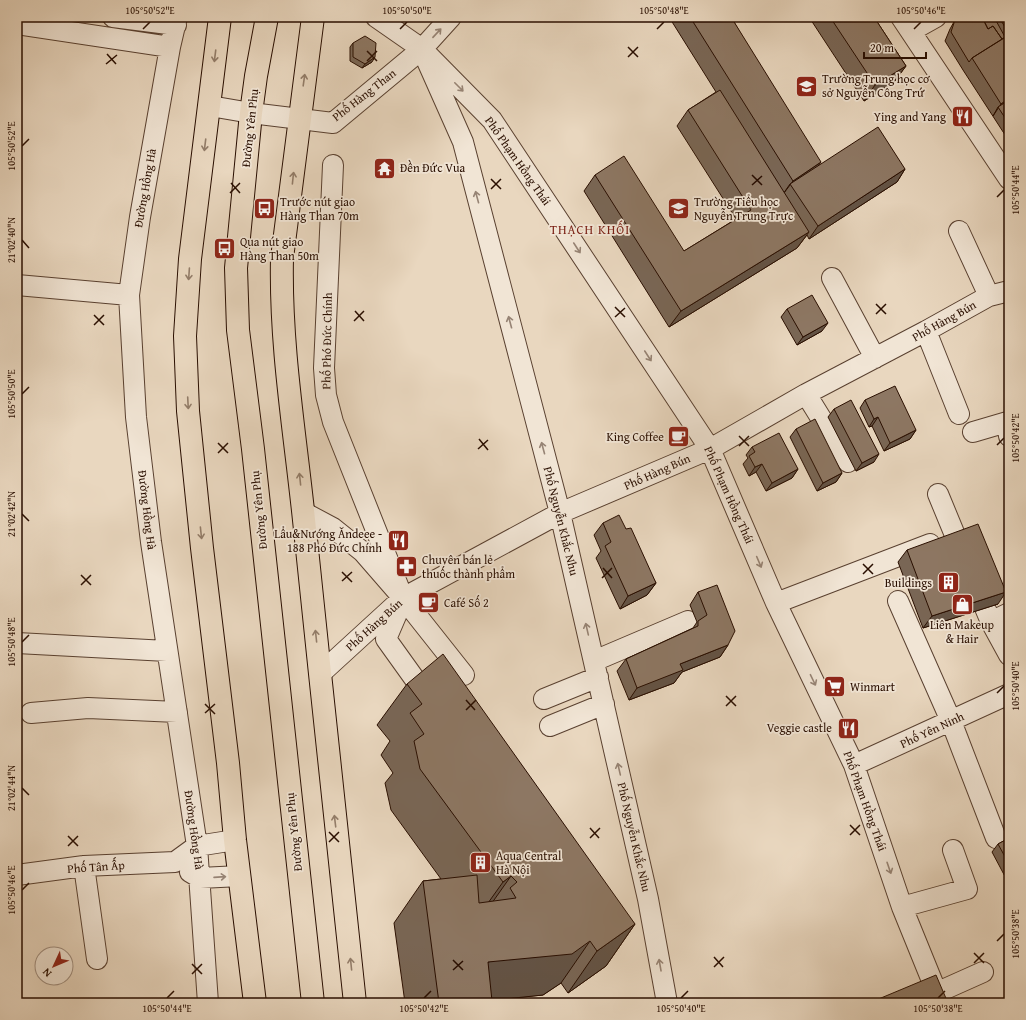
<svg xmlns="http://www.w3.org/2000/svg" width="1026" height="1020" viewBox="0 0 1026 1020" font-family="'Gentium Book Plus',serif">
<rect width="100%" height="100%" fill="#e9d7bf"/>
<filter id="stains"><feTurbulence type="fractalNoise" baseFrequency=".005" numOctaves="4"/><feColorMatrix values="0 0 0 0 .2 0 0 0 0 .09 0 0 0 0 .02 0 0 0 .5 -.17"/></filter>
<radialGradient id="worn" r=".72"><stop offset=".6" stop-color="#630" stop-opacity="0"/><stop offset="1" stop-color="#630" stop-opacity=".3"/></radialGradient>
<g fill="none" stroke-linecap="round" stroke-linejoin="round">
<defs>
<path id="minor" d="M113,17L176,25
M177,17L170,47L140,217L129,295L136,417L151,542L197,846L208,1003
M376,17L422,49L492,120L710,449L776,603L854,765L902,907L941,1003
M901,17L1009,179
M17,24L170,47
M911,31L936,17
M427,61L463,142L560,513L648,899L667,1003
M210,106L251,113L333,123L422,49L451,17
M333,165L324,368L326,395L333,422L403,598
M959,231L989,296
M832,278L875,358
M17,285L129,295
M926,331L959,414
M806,394L848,462
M973,432L1007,422L1009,436
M938,494L964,557
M303,512L333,528L363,552L403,598L464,675
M975,584L991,622L1009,655
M898,601L951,721L996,838
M776,603L930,544
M401,604L386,639L429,699
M991,622L1009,613
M17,643L167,651
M594,661L688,621
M320,674L403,598L560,513L710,449L806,394L926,331L989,296L1009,291
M544,699L598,677
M31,713L88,708L177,712
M550,726L604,704
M854,765L1009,694
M84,866L97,959
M190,872L200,878L240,876
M17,875L84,866L175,862L197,846L235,840
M902,907L967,889L953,850
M936,993L983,972"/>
<path id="major" d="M220,17L190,259L185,336L188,411L202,548L228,763L235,840L255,1003
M267,17L256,76L251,113L236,268L238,330L253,449L313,1003
M313,17L282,258C280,346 295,433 304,520C321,681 337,842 355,1003"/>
</defs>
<use href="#minor" stroke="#594030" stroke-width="22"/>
<use href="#major" stroke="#290e00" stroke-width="24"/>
<use href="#minor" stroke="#f1e5d5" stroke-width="20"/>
<use href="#major" stroke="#e9d7bf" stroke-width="22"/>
</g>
<path fill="#796655" stroke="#290e00" d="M669,17H731L819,166L905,169L897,182L809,239L807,235L797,248L669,327L584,191L595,175L684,251L736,219L677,126L688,110L716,92Z
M809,17H874L906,66L894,82L864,101Z
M984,17H1009V141L963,70L945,41L950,29L955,20Z
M353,43L372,62L362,68L350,61V47Z
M787,309L822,331L797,345L781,317Z
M865,400L916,430L910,439L884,451L872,426L869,427L860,408Z
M834,409L874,462L856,471L828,417Z
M796,429L842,473L836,482L817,491L790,437Z
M752,447L798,469L792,478L766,491L756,472L749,476L743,464L748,458L746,455Z
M603,523L626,529L656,583L647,595L620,609L596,558L601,551L594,535Z
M907,550L998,604L923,628L898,562Z
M698,592L728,645L720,657L682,672L674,683L629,700L617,671L626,659L693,628L697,622L690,605Z
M407,684L635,924L606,966L568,993L561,983L543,995L492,1000L490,1003H405L394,923L423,881L441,879L391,810L385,783L393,773L381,755L390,741L377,725Z
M1009,838V884L992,852L998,844Z"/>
<path fill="#635345" stroke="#290e00" d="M411,17H427L410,19Z
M375,57L372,62L362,68L365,64Z
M906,66L894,82L864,101L875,85Z
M1009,98V104L998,107L993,116L1001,104Z
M821,162L810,178L790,184L781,197L793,181Z
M905,169L897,182L809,239L818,226Z
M809,232L797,248L669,327L681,311Z
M828,323L822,331L797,345L803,337Z
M878,417L872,426L869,427L874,419Z
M916,430L910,439L884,451L890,443Z
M879,454L874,462L856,471L862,463Z
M762,464L756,472L749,476L755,467Z
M798,469L792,478L766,491L772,483Z
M842,473L836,482L817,491L823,483Z
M656,583L647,595L620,609L628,596Z
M1006,592L998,604L923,628L932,616Z
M728,645L720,657L682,672L674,683L629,700L637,688L680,664Z
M511,876L482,917L473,924L503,882Z
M635,924L606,966L568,993L597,951Z
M590,941L561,983L543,995L467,1003L488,962Z
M492,1001L490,1003H472Z"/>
<path fill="#8d7763" stroke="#290e00" d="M690,17H731L821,162L793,181Z
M830,17H874L906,66L875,85Z
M968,17H982L988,29L993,26L1002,39L972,58L969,62L951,32L955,20L958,19Z
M982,17H994L1005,37L1002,39L993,26L988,29Z
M999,17H1009V34Z
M1009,35V98L1001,104L972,58Z
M365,36L376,43L375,57L365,64L353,57V43Z
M720,90L809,232L681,311L595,175L624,156L684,251L751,210L688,110Z
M1009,100V124L998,107Z
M878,127L905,169L818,226L790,184Z
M812,295L828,323L803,337L787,309Z
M895,386L916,430L890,443L878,417L874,419L865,400Z
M851,400L879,454L862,463L834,409Z
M815,419L842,473L823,483L796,429Z
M779,433L798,469L772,483L762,464L755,467L749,456L755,452L752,447Z
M619,515L626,529L631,528L656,583L628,596L605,546L611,542L603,523Z
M978,524L1006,592L932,616L907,550Z
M717,585L735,631L728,645L680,664L683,670L637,688L626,659L698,626V621L707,615L698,592Z
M443,654L635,924L597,951L590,941L572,954L488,962L492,1001L472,1003H439L423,881L477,875L479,903L516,898L510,888L517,882L511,876L503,882L420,769L414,741L424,734L410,713L422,704L407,684Z
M1009,838V864L998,844Z
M936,975L948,1003H869Z"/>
<defs><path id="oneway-shaft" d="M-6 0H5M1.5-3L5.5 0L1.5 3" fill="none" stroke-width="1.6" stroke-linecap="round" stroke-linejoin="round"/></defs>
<g stroke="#978475">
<use href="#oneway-shaft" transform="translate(437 33) rotate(-47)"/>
<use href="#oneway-shaft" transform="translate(459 87) rotate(45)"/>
<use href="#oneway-shaft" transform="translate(477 197) rotate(-105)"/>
<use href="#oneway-shaft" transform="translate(577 248) rotate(57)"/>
<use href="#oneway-shaft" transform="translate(510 322) rotate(-105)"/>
<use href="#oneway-shaft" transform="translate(648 356) rotate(57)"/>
<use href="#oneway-shaft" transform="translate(543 448) rotate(-105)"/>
<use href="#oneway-shaft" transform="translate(759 562) rotate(67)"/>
<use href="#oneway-shaft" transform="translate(587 629) rotate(-103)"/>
<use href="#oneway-shaft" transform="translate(813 680) rotate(64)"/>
<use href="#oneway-shaft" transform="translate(619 769) rotate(-103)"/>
<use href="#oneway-shaft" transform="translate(889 868) rotate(71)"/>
<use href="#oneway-shaft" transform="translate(220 877) rotate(-4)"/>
<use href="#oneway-shaft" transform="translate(660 965) rotate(-100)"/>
</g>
<g stroke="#937d69">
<use href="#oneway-shaft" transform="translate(215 56) rotate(97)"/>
<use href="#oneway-shaft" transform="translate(304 80) rotate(-82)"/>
<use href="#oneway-shaft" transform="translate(205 145) rotate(97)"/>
<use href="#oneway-shaft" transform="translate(293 178) rotate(-84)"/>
<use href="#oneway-shaft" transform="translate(189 274) rotate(94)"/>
<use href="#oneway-shaft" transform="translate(188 403) rotate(87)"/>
<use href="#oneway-shaft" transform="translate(300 479) rotate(-96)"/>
<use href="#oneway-shaft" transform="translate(201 533) rotate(84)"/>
<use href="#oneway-shaft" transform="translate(316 636) rotate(-96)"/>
<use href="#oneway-shaft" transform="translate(335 821) rotate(-97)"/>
<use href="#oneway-shaft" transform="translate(351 964) rotate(-96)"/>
</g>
<path fill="none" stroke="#290e00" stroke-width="1.5" d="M143,29L150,22M400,29L407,22M657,29L664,22M914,29L921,22M628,47L638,57M367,51L377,61M107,54L116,64M628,57L638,47M367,61L377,51M106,64L117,55M22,146L29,139M752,175L762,185M491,179L501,189M231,183L240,193M752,185L762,176M491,189L501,179M230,193L240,183M997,197L1004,190M22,240L29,248M876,304L886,314M615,307L625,317M355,311L364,321M876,314L886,304M94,315L104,325M615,317L625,308M354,321L364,311M94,325L104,315M22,394L29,387M739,436L749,446M479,439L488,450M218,443L228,453M997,445L1004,438M739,446L749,436M478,449L488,440M218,453L228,443M22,514L29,521M863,564L873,574M603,568L612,578M342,572L352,582M863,574L873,564M81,575L91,585M602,578L612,568M342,581L352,572M81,585L91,575M22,642L29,635M997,693L1004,686M726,696L736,706M466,700L475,710M205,704L215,714M726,706L736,696M466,710L476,700M205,713L215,704M22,788L29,795M850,825L860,835M590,828L599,838M329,832L339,842M850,835L860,825M68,836L78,846M590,838L600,828M329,842L339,832M68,846L78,836M22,890L29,883M997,941L1004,934M974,953L984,963M714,957L723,967M453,960L463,970M974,963L984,953M192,964L202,974M714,967L724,957M453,970L463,961M192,974L202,964M167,998L174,991M424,998L431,991M681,998L688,991M938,998L945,991"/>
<defs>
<symbol id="school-square" viewBox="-11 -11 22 22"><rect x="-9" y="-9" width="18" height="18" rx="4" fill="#8f2418" stroke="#f1e5d5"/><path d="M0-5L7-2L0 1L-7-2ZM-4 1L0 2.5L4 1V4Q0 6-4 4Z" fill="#fff"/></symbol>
<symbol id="restaurant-square" viewBox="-11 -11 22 22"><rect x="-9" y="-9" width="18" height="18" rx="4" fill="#8f2418" stroke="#f1e5d5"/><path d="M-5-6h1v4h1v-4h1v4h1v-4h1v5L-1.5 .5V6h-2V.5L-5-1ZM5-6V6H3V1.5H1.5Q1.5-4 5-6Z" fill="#fff"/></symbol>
<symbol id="temple-square" viewBox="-11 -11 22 22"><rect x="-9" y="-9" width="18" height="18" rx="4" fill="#8f2418" stroke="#f1e5d5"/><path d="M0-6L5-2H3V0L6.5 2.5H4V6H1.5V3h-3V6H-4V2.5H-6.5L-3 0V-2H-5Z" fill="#fff"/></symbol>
<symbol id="bus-square" viewBox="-11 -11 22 22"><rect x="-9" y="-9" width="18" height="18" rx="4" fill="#8f2418" stroke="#f1e5d5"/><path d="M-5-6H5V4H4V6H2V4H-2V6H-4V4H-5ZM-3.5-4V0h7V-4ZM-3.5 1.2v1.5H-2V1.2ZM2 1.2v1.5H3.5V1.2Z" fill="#fff"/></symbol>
<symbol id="cafe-square" viewBox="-11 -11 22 22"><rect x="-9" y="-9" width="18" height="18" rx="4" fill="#8f2418" stroke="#f1e5d5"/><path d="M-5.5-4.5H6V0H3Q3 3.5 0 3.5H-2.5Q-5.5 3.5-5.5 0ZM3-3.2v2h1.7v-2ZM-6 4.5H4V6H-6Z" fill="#fff"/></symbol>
<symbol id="pharmacy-square" viewBox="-11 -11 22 22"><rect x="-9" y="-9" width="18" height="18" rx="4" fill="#8f2418" stroke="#f1e5d5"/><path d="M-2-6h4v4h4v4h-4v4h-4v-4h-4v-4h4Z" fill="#fff"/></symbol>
<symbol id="building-square" viewBox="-11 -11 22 22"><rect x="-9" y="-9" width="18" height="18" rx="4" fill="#8f2418" stroke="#f1e5d5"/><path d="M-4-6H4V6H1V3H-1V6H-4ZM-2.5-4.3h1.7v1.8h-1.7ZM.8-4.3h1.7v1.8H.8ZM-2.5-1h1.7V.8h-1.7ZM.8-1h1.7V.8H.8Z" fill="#fff"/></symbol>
<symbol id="shop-square" viewBox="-11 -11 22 22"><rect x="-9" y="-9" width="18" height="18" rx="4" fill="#8f2418" stroke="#f1e5d5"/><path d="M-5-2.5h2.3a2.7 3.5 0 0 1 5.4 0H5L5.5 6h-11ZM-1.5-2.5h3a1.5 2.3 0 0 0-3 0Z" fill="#fff"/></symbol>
<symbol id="supermarket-square" viewBox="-11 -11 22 22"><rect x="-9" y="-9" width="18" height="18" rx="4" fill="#8f2418" stroke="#f1e5d5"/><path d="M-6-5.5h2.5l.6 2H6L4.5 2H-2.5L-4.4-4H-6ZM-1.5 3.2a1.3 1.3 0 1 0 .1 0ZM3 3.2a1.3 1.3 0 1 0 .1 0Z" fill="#fff"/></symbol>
</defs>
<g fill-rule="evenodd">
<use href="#school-square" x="794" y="74" width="25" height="25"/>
<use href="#restaurant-square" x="950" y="104" width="25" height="25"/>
<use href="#temple-square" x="372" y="156" width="25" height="25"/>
<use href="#bus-square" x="252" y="196" width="25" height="25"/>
<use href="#school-square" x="666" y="196" width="25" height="25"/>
<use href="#bus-square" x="212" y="236" width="25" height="25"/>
<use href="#cafe-square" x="666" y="424" width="25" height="25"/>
<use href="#restaurant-square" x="386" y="528" width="25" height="25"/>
<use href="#pharmacy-square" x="394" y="554" width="25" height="25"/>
<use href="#building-square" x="936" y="570" width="25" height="25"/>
<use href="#cafe-square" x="416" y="590" width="25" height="25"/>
<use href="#shop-square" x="950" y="592" width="25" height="25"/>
<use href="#supermarket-square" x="822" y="674" width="25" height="25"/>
<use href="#restaurant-square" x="836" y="716" width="25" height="25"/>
<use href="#building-square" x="468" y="850" width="25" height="25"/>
</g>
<g text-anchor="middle" stroke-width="3.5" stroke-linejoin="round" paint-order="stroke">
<g font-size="12" fill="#290e00" stroke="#f1e5d5" text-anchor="start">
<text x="822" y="83">Trường Trung học cơ<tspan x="822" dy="14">sở Nguyễn Công Trứ</tspan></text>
<text x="946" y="121" text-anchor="end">Ying and Yang</text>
<text x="400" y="172">Đền Đức Vua</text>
<text x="280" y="206">Trước nút giao<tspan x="280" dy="14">Hàng Than 70m</tspan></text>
<text x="694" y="206">Trường Tiểu học<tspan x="694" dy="14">Nguyễn Trung Trực</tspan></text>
<text x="240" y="246">Qua nút giao<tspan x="240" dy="14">Hàng Than 50m</tspan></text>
<text x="664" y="441" text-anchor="end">King Coffee</text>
<text x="382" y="538" text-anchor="end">Lẩu&amp;Nướng Ăndeee -<tspan x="382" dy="14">188 Phó Đức Chính</tspan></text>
<text x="422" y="564">Chuyên bán lẻ<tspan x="422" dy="14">thuốc thành phẩm</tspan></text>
<text x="932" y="587" text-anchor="end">Buildings</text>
<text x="444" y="607">Café Số 2</text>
<text x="962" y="629" text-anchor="middle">Liên Makeup<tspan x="962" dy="14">&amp; Hair</tspan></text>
<text x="850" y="691">Winmart</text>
<text x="832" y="732" text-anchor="end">Veggie castle</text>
<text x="496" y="860">Aqua Central<tspan x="496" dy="14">Hà Nội</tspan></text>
</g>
<g font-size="12" fill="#290e00" stroke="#f1e5d5">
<text transform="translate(364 95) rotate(-38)" y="4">Phố Hàng Than</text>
<text transform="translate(250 128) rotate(-84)" y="4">Đường Yên Phụ</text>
<text transform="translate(518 161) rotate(55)" y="4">Phố Phạm Hồng Thái</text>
<text transform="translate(145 188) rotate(-80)" y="4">Đường Hồng Hà</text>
<text transform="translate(944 321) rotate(-29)" y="4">Phố Hàng Bún</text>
<text transform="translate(327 341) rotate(-89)" y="4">Phố Phó Đức Chính</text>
<text transform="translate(657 472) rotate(-24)" y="4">Phố Hàng Bún</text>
<text transform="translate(729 495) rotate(66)" y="4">Phố Phạm Hồng Thái</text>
<text transform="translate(147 510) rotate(83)" y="4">Đường Hồng Hà</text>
<text transform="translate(259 510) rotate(-96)" y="4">Đường Yên Phụ</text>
<text transform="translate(561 521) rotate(76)" y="4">Phố Nguyễn Khắc Nhu</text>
<text transform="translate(374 625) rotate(-42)" y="4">Phố Hàng Bún</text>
<text transform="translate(932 730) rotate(-25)" y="4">Phố Yên Ninh</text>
<text transform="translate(865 801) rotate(70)" y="4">Phố Phạm Hồng Thái</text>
<text transform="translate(194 830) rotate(82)" y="4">Đường Hồng Hà</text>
<text transform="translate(294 832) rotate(-96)" y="4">Đường Yên Phụ</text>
<text transform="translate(634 837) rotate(77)" y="4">Phố Nguyễn Khắc Nhu</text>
<text transform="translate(96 867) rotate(-4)" y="4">Phố Tân Ấp</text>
</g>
<g font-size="13" letter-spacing="1" fill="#7a1f14" stroke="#f1e5d5">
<text x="590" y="234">THẠCH KHỐI</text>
</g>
</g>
<rect width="1026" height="1020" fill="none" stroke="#e9d7bf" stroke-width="44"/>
<g transform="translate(54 966) rotate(226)"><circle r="19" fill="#f1e5d5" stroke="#a18f80"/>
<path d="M0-3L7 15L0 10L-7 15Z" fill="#8f2418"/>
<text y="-6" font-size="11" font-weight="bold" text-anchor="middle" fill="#290e00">N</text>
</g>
<path d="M864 52v6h62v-6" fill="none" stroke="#290e00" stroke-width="2"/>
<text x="870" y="52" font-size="12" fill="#290e00" stroke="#f1e5d5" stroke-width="3" paint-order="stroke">20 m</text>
<rect x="22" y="22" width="982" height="976" fill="none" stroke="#290e00" stroke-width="1.5"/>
<g font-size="10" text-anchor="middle" fill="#290e00">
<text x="150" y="14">105°50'52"E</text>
<text x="407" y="14">105°50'50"E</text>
<text x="664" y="14">105°50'48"E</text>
<text x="921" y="14">105°50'46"E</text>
<text transform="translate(11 146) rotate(-90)" y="4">105°50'52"E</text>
<text transform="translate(1015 190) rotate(-90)" y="4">105°50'44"E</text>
<text transform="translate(11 240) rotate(-90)" y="4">21°02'40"N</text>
<text transform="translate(11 394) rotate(-90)" y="4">105°50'50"E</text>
<text transform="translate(1015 438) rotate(-90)" y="4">105°50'42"E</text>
<text transform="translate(11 514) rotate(-90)" y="4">21°02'42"N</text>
<text transform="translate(11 642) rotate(-90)" y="4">105°50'48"E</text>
<text transform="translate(1015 686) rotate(-90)" y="4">105°50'40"E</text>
<text transform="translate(11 788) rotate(-90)" y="4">21°02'44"N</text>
<text transform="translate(11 890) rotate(-90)" y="4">105°50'46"E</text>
<text transform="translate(1015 934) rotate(-90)" y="4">105°50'38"E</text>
<text x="167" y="1012">105°50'44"E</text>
<text x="424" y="1012">105°50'42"E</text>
<text x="681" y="1012">105°50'40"E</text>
<text x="938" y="1012">105°50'38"E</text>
</g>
<rect width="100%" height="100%" filter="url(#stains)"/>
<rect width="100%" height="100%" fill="url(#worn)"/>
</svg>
